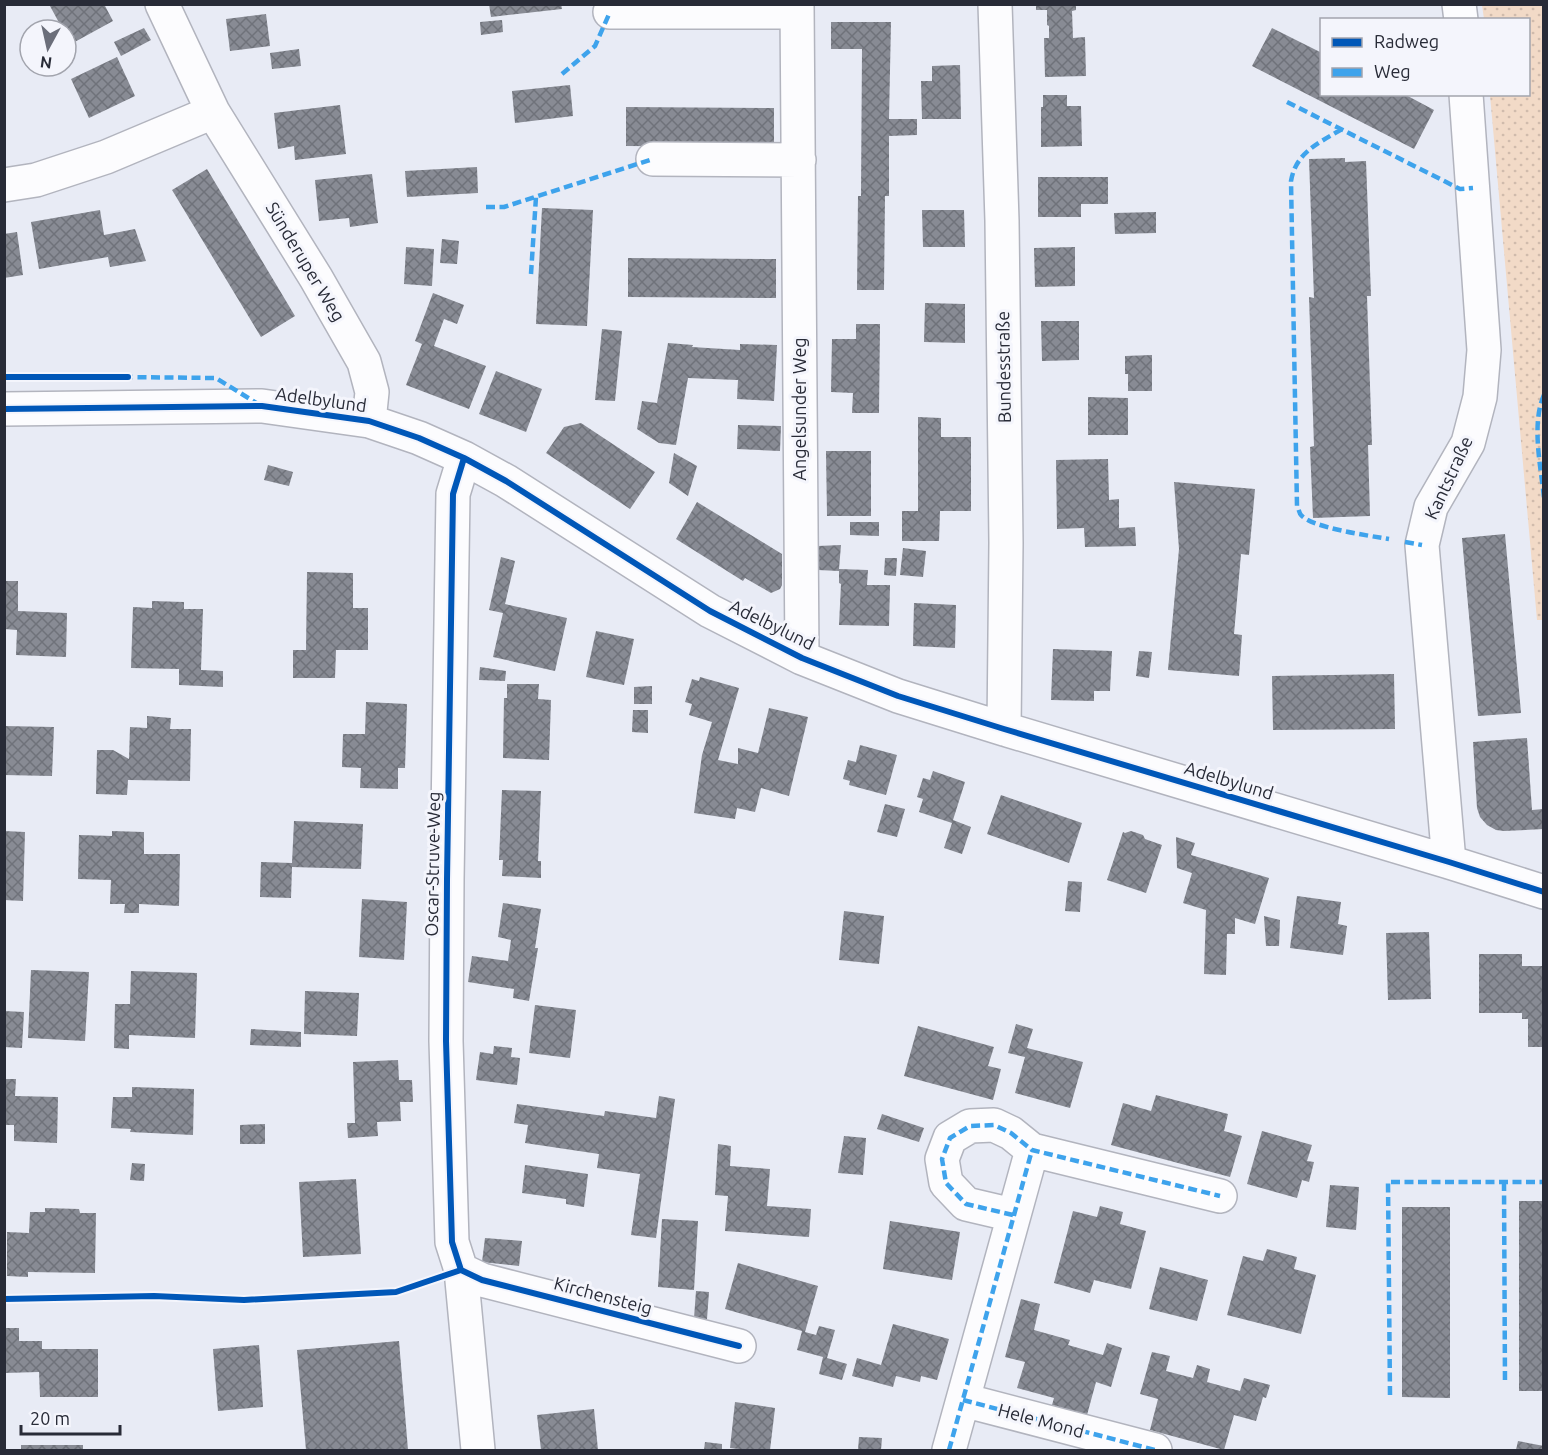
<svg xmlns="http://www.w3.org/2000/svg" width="1548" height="1455" viewBox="0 0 1548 1455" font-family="Ubuntu,sans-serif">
<defs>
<pattern id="garden-dots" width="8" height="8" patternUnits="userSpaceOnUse" patternTransform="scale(1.5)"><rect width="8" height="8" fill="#f2dac7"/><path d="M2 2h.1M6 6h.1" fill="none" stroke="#d0bbac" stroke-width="1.8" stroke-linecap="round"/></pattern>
<pattern id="building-cross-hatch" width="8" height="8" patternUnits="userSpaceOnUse" patternTransform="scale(1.5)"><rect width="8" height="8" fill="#888b94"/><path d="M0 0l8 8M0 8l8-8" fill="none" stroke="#6f727a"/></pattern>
</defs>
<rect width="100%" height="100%" fill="#e8ebf5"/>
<path fill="url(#garden-dots)" d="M1482,5H1543V620H1537L1490,95L1528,94V20L1484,19Z"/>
<path fill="url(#building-cross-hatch)" d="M53,4H104L113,21L71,44L66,36V30H63L50,6Z
M489,4H561L562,9L491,17Z
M1036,4H1076V10L1072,11L1073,38L1085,37L1086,76L1045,77L1044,38H1049V26L1047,25V10H1036Z
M266,14L270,46L230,51L226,19Z
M502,20L503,32L481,35L480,22Z
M831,22H891L889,119H917V135L889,136V196H885L884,290H857L858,196H861L862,49H831Z
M144,28L151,40L121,56L114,42Z
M1272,28L1322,53V94H1404L1434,110L1414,149L1252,66Z
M299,49L301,66L272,69L270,53Z
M117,57L135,96L89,118L71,79Z
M960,65L961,119H922L921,81H932V66Z
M570,85L573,116L515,123L512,91Z
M1043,95H1067V106H1081L1082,146L1041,147V107H1043Z
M340,105L346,154L295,160L294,146L278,149L274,113Z
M626,107L774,108V147L626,146Z
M1345,158V162L1366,161L1371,296H1367L1372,445H1368L1370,516L1313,518L1310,447L1314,446L1309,297L1314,298L1309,159Z
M477,167L478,193L407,197L405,171Z
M207,169L295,316L261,337L172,190Z
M372,174L378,223L350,227L349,218L319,221L315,180Z
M1038,177H1108V204H1081V217H1038Z
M542,208L593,210L587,326L536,324Z
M100,210L104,235L135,229L146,261L110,267L108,257L39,269L31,222Z
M922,210H964L965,247H923Z
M1156,212V233L1115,234L1114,213Z
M17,232L23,275L4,278V234Z
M442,239L459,241L457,264L440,263Z
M406,247L434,249L432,286L404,284Z
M1075,247V286L1035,287L1034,248Z
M628,258L776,259V298L628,297Z
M433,293L464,305L457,324L444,319L434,346L486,366L469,409L406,385L422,344L415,341Z
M925,303L965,304V343L924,342Z
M1041,321H1079V360L1042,361Z
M856,324H880L879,413H852L853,393L831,392L832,339H856Z
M602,329L622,331L615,401L595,400Z
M668,343L693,345L692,347L740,350V344L777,345L774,401L737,399L738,380L688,378L676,445L659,443L637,429L642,401L657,403Z
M1152,355V391H1128V374H1125V356Z
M496,371L542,389L526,432L479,414Z
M1088,397L1128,398V435H1088Z
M918,417L941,418V437H971V511H940L939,541H902V511H918Z
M581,423L655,472L630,509L546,453L564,427Z
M738,425L781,426L780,451L737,449Z
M826,451H871V516H827Z
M674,453L697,466L688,496L669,483Z
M1108,459L1109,500L1119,499V528L1135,527L1136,546L1085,547L1084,528L1057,529L1056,460Z
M268,465L293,472L289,486L264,480Z
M1174,482L1255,489L1249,555L1241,554L1234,634L1242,635L1239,676L1168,670L1179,549Z
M697,502L782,554V585L780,589L771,593L745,578L743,581L676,539Z
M850,522H879V536L850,535Z
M1505,534L1521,713L1478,716L1462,538Z
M841,545L839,569L868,570L867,585H890L889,626L839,625L841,584L839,583V571L818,570V546Z
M903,548L926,551L923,577L900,575Z
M501,557L515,561L505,604L567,618L555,671L493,657L503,613L489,610Z
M885,558H897L896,576L884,575Z
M307,572L353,573V608H368V650H336L335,678H293V650H306Z
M4,581H18V611L67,613L66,657L16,655L17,630L4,629Z
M152,601L184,602V609H203L201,670L223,671V687L179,685V669L131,668L133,607L152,608Z
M914,603L956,605L955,648L913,646Z
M596,631L634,639L624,685L586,677Z
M1053,649L1112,651L1110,691H1094V701L1051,700Z
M1139,651L1152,652L1149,678L1136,676Z
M480,667L506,671L505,681L479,680Z
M1394,674L1395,729L1273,730L1272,676Z
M700,677L739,688L718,760L738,764V748L758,753L769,708L808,717L789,796L761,788L755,812L737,808L735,819L694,813L702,755L712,722L689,715L692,704L685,702L692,679L699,681Z
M507,684H539L538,699L551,700L549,760L503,758L504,698H507Z
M652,686V704H634V687Z
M366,702L407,704L405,768H398V789L360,788L361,768L342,767L343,734H365Z
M633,710H648V733L632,732Z
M147,716L171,718L170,729H191L190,781L128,780L127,795L96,794L97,750H113L129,759L130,727L147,728Z
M4,726L54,727L52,776L4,775Z
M1527,738L1532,810L1544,809V829L1504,831L1496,830L1487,825L1480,817L1477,808L1473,742Z
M860,745L897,755L886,795L849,785L850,781L843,779L848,760L856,762Z
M933,771L965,782L953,820L971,827L962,854L944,848L952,823L919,812L923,799L917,797L923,778L930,780Z
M502,790L541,791L538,861H541V878L502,876L503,860H499Z
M1001,795L1082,823L1069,863L987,834Z
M885,804L905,809L897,837L877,832Z
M294,821L363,824L361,869L292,867L291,898L260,897L261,862L292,863Z
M4,831L25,832L23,901L4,900Z
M112,831L144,832V854H180L179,906L139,904V913H124L125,904H110L111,880L78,879L79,835L112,836Z
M1131,831L1143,835L1145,839L1162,845L1146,893L1107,880L1123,832L1125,833Z
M1176,837L1195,843L1191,855L1269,878L1255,924L1235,918V934H1227L1226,975L1204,974L1206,910L1183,903L1192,873L1177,868Z
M1068,881L1082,882L1080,912L1065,911Z
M1297,896L1341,902L1338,924L1347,926L1343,955L1290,948Z
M362,899L407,902L404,960L359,957Z
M503,903L541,909L535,948H538L529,1001L513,998L514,989L468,982L472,956L508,961L511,940L498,937Z
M844,911L884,916L879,964L839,960Z
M1264,916L1280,920L1279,946H1266Z
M1429,932L1431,999L1388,1000L1386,933Z
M1479,954H1522V966H1544V1047H1528V1019H1522V1013H1479Z
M31,970L89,972L85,1041L28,1038Z
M131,971L197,973L195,1038L129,1035V1049L114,1048L115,1004H130Z
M305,991L359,993L357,1036L304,1034Z
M535,1005L576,1010L570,1058L529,1053Z
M4,1011L24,1012L22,1048L4,1047Z
M1016,1024L1033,1029L1027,1048L1083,1062L1070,1108L1015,1093L1025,1057L1008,1053Z
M918,1026L994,1047L988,1066L1001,1069L993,1100L904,1076Z
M251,1029L301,1032V1047L250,1045Z
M494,1046L512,1048L511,1057L520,1058L517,1085L476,1080L480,1052L493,1054Z
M398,1060L399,1080H412L413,1102H400L401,1121L377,1122L378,1136L348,1138L347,1123H355L353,1062Z
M4,1079H16L15,1096L58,1097L57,1143L14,1141V1125H4Z
M132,1087L194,1089L193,1135L130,1132L131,1129L111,1128L113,1097H132Z
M1156,1095L1228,1114L1224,1131L1242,1136L1230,1177L1111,1145L1123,1103L1151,1111Z
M659,1096L675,1099L656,1238L631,1235L640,1174L597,1168L599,1154L525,1143L528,1125L514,1123L517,1104L604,1116L605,1111L656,1118Z
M882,1114L924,1128L919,1142L877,1129Z
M265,1124V1144H240V1125Z
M1262,1131L1312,1145L1307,1161L1314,1162L1309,1182L1302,1180L1297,1198L1247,1184Z
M844,1136L866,1138L863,1175L838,1173Z
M718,1144L731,1146L730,1166L770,1169L767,1206L811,1209L809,1237L725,1231L728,1196L715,1195Z
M132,1163L145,1164L144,1181L130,1180Z
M525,1165L588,1174L584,1207L566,1204V1199L522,1193Z
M356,1179L361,1254L303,1257L299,1182Z
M1330,1185L1359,1187L1356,1230L1326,1227Z
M1519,1201H1544V1391H1519Z
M1100,1206L1123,1212L1120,1224L1146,1231L1131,1289L1094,1280L1090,1293L1054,1283L1073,1211L1097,1217Z
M1402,1207H1450V1398L1402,1397Z
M45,1208L79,1209L80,1213H96L95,1273L28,1272V1277L7,1276V1232L29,1233L30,1212H45Z
M662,1219L698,1221L694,1290L658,1287Z
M890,1221L960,1232L952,1280L883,1269Z
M485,1238L522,1241L519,1266L482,1262Z
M1267,1249L1297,1257L1294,1269L1316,1275L1301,1334L1227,1315L1243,1256L1263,1261Z
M738,1263L818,1286L805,1332L816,1335L819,1326L835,1330L827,1358L847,1364L842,1380L819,1374L823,1357L797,1350L802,1331L725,1309Z
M1160,1267L1208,1280L1197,1321L1149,1309Z
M696,1291L709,1292L707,1319L694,1318Z
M1021,1299L1040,1304L1034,1330L1070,1340L1068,1345L1103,1355L1107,1343L1122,1348L1111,1387L1096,1382L1087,1415L1052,1405L1054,1398L1017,1388L1025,1362L1005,1357Z
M893,1324L949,1339L937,1380L921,1376L920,1382L896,1376L893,1387L852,1376L857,1358L881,1365Z
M4,1328H19V1341H42V1349H98V1397H40L39,1372L4,1373Z
M399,1341L408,1450H306L297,1350Z
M259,1345L263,1407L218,1411L213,1349Z
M1152,1352L1170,1356L1166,1371L1193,1378L1197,1365L1210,1369L1207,1382L1240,1391L1244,1378L1270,1385L1266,1398L1263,1397L1256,1421L1234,1415L1224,1450L1150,1430L1158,1399L1140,1394Z
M735,1402L775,1408L770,1450H747L730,1448Z
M594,1409L598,1450H541L537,1415Z
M859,1437L882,1438L881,1450H858Z
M1518,1441L1544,1446V1450H1516Z
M705,1442L722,1444V1450H704Z
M21,1445H83V1450H21Z"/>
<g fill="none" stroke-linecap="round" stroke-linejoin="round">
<defs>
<path id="minor" d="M162,4L213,112L316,278L364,362L372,392L369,421
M797,4L802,658
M995,4L1002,221L1006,543L1004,729
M1459,4L1461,20
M610,12H797
M653,159L799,160
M4,185L36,180L106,157L213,112
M4,409L262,406L369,421L419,438L464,458L506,481L710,611L802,658L898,696L1004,729L1449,862L1544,892
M464,458L453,494L447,880L446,1041L452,1242L461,1270L478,1450
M1449,862L1422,545L1431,507L1468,443L1480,397L1484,350L1466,94
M1013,1215L966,1204L946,1183L942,1159L950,1138L970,1126L994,1125L1011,1133L1032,1150L1220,1196
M461,1270L482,1280L739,1346
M963,1400L1155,1450
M949,1450L1032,1150"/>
</defs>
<use href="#minor" stroke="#b2b4be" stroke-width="36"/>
<use href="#minor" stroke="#fcfcfe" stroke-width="33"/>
<path stroke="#3ea3ec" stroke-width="4.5" stroke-dasharray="9 4.5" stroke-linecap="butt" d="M562,74L595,46L610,12
M1287,102L1460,189L1473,188
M1342,129C1319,143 1296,152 1291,181L1297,506C1299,509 1299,513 1301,515C1312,528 1371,536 1389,539
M486,207H504L653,159
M531,274L536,197
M124,377L216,378L258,404
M1544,395C1531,424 1541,467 1544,498
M1405,542L1422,545
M1504,1182L1505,1384
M1013,1215L966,1204L946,1183L942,1159L950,1138L970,1126L994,1125L1011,1133L1032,1150L1220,1196
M1390,1395L1388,1182H1544
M963,1400L1155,1450
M949,1450L1032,1150"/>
<defs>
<path id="cycleway" d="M4,377H128
M4,409L262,406L369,421L419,438L464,458L506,481L710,611L802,658L898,696L1004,729L1449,862L1544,892
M461,1270L452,1242L446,1041L447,880L453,494L464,458
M461,1270L482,1280L739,1346
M4,1299L154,1296L244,1300L396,1292L461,1270"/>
</defs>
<use href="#cycleway" stroke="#f4f5fc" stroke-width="10"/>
<use href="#cycleway" stroke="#0057b8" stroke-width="6"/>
</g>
<g text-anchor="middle" stroke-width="6" stroke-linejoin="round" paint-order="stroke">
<g font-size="18" fill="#282b37" stroke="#f4f5fc">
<text transform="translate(305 262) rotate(59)" y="6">Sünderuper Weg</text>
<text transform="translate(1004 367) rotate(-91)" y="6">Bundesstraße</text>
<text transform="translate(321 400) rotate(8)" y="6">Adelbylund</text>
<text transform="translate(800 409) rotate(-90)" y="6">Angelsunder Weg</text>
<text transform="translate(1449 478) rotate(-65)" y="6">Kantstraße</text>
<text transform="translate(772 625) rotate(26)" y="6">Adelbylund</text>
<text transform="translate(1229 781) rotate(17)" y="6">Adelbylund</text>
<text transform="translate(433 864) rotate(-89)" y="6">Oscar-Struve-Weg</text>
<text transform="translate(603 1296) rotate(15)" y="6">Kirchensteig</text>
<text transform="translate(1041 1421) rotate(15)" y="6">Hele Mond</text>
</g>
</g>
<rect width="1548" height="1455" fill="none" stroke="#282b37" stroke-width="12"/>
<rect x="1320" y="18" width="210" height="78" fill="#f4f5fc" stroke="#a2a4ad" stroke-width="1.5"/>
<rect x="1332" y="38" width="30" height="9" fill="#0057b8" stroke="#a2a4ad" stroke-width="1.5"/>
<text x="1374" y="48" font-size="18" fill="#282b37">Radweg</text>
<rect x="1332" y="68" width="30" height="9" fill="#3ea3ec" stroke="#a2a4ad" stroke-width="1.5"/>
<text x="1374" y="78" font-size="18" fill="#282b37">Weg</text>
<g transform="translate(48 48) rotate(188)"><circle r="28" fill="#f4f5fc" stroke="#a2a4ad" stroke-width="1.5"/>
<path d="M0-4.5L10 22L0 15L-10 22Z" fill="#6b6e7a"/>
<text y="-9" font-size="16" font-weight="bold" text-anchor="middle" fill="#282b37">N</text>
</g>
<path d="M21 1425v9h99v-9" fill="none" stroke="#282b37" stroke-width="3"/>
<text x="30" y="1425" font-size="18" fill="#282b37" stroke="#f4f5fc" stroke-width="4.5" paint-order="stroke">20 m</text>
</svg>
